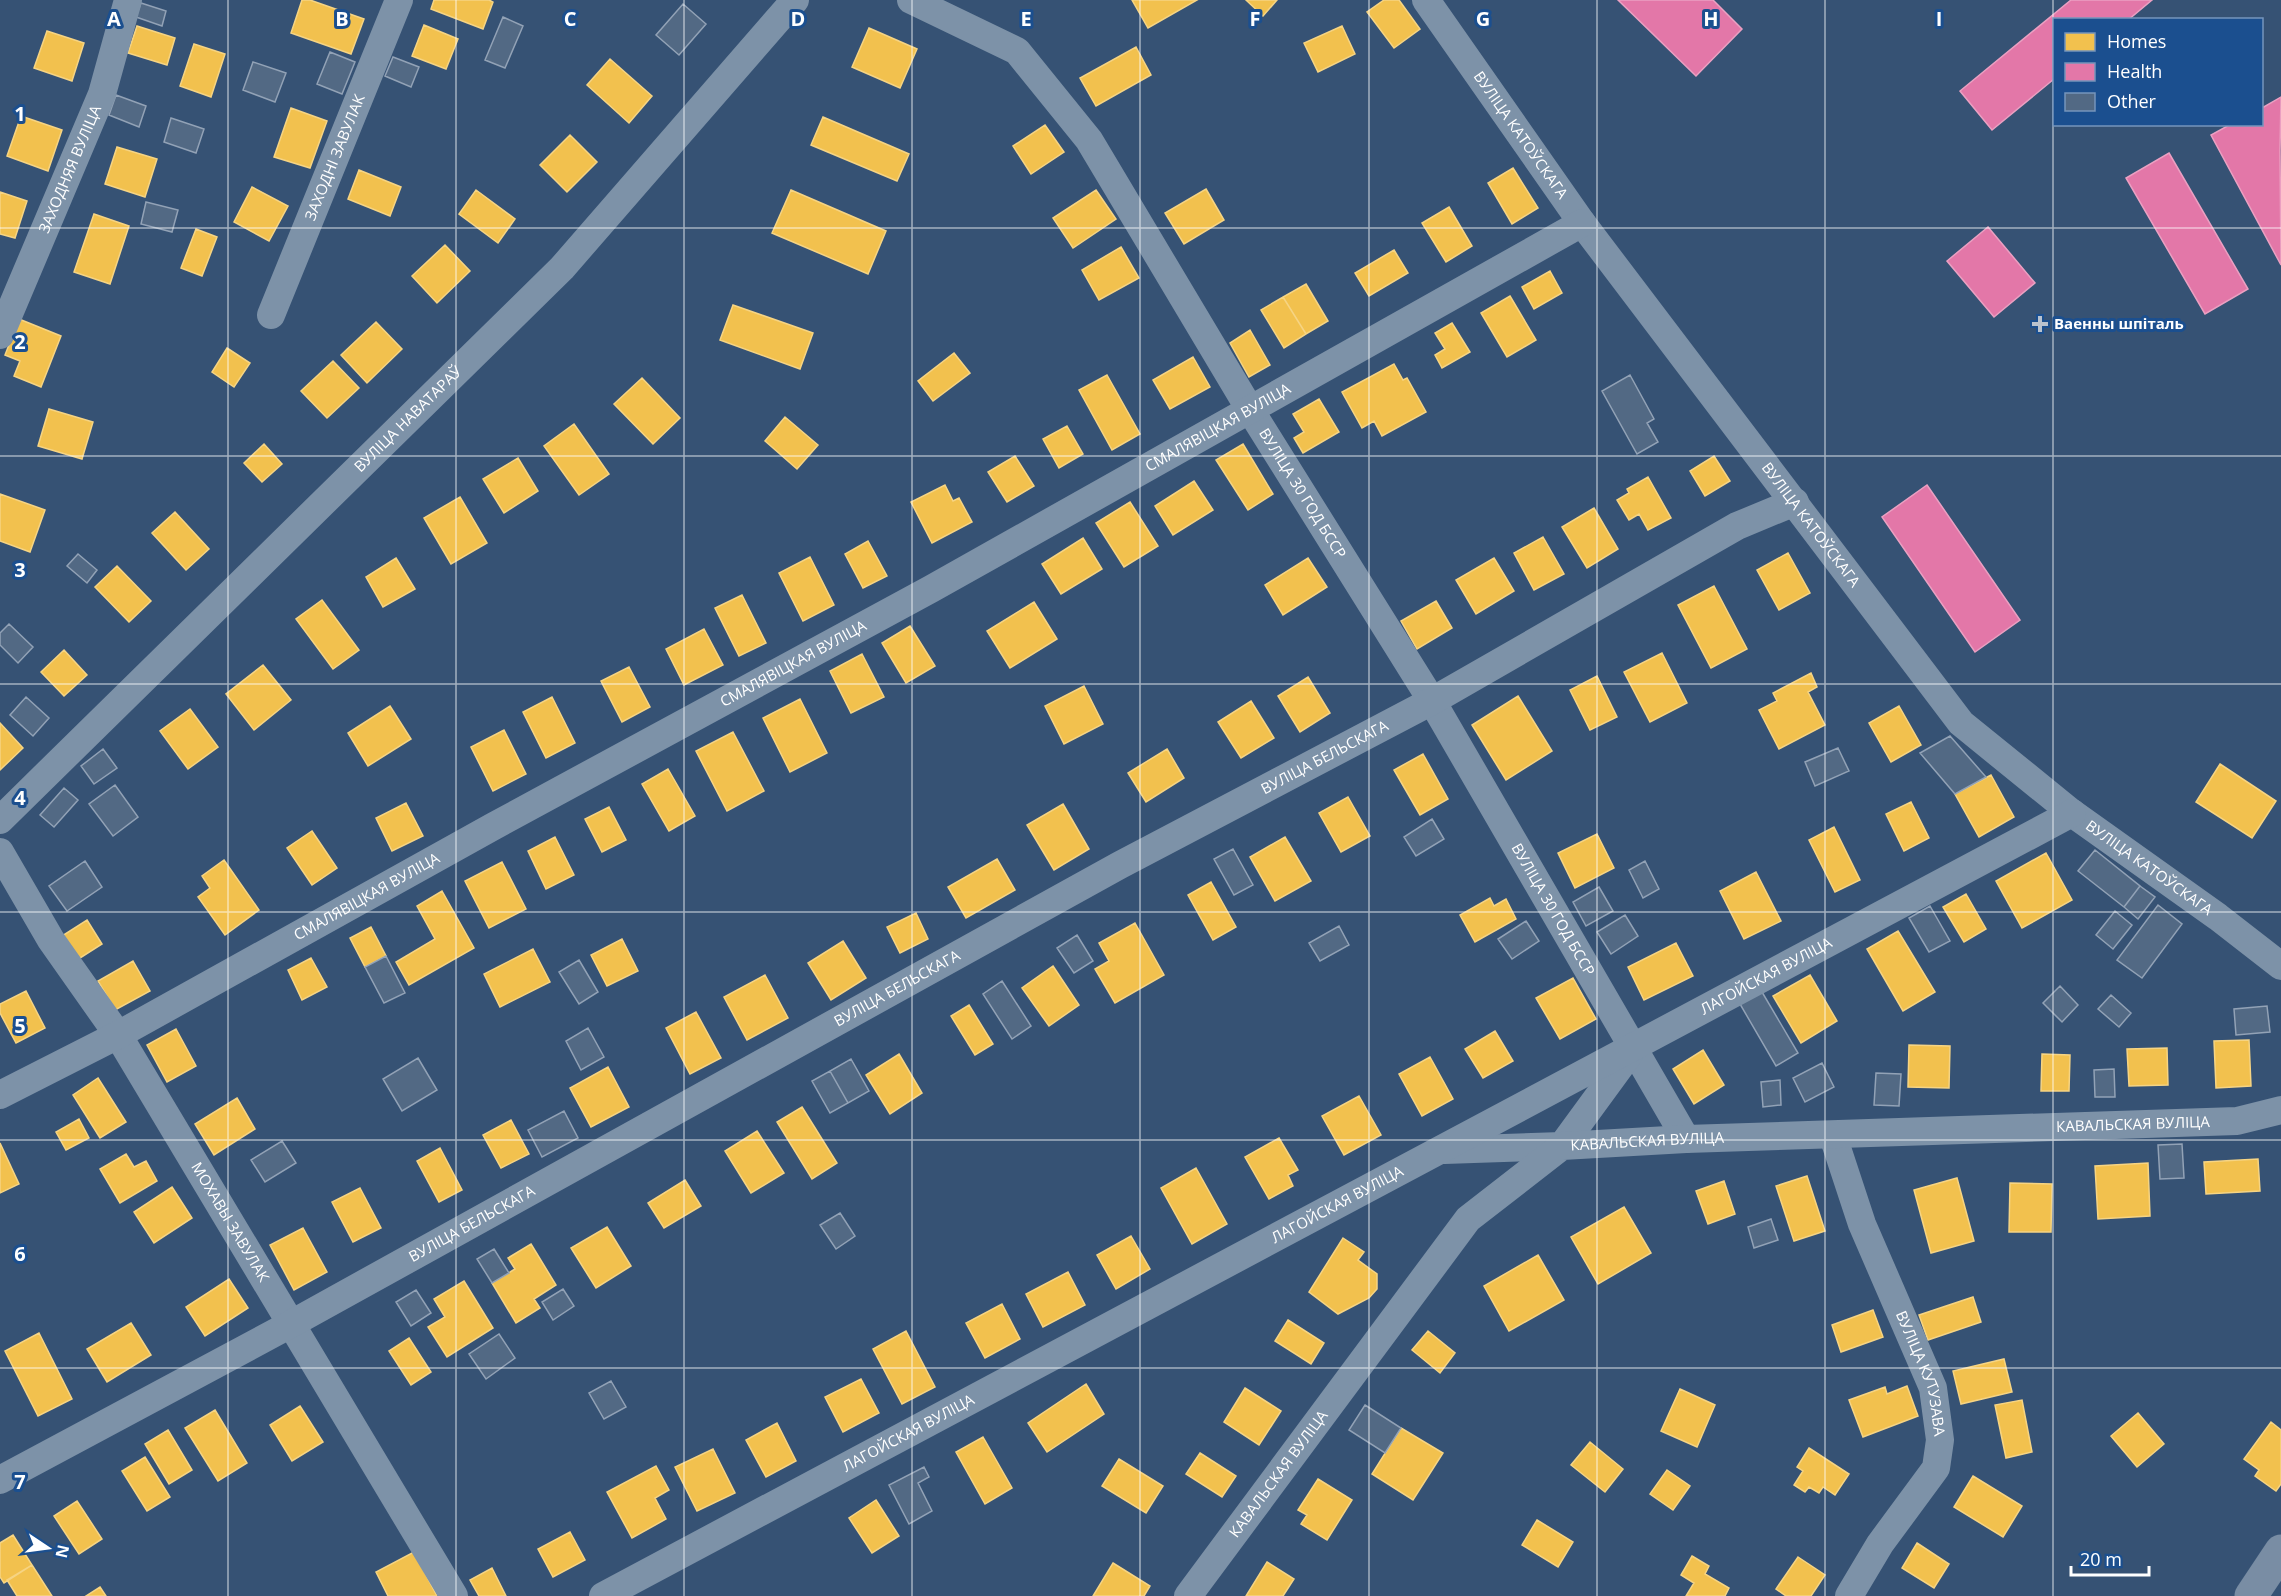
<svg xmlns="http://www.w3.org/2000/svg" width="2281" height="1596" viewBox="0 0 2281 1596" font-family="'Open Sans',sans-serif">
<rect width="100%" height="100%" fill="#365274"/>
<path fill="#f2c14e" stroke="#f6d483" stroke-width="1.5" d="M302,0H310L364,19L351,54L291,33Z
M434,0H489L493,2L483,29L431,9Z
M1132,0H1197L1148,28Z
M1246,0H1277L1263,16Z
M1384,0H1399L1420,29L1394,48L1367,12Z
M424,25L458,39L446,69L412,56Z
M137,26L175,38L167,65L128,53Z
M1342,26L1355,54L1318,72L1304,43Z
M869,28L917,49L900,88L852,67Z
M47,31L84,43L72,81L34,68Z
M194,44L225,54L211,97L180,86Z
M1136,47L1151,75L1096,106L1080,78Z
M610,59L652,96L629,123L587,85Z
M291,108L327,121L310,168L274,157Z
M21,116L62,130L48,171L7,156Z
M823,117L909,154L897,181L811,145Z
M1045,125L1064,152L1031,174L1013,146Z
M570,135L597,162L567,192L540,165Z
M117,147L157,159L145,197L105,184Z
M1513,168L1538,208L1512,224L1488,183Z
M359,170L401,187L390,216L348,199Z
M252,187L288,206L269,241L234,222Z
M1206,189L1224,220L1184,244L1165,213Z
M476,190L515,219L498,243L459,214Z
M791,190L886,231L868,274L772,233Z
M1096,190L1116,219L1073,248L1053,218Z
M0,192L27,201L15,238L0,234Z
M1449,207L1472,246L1446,262L1422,223Z
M94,214L129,226L110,284L74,272Z
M196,229L217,237L202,276L181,268Z
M445,245L470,271L437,303L412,276Z
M1121,247L1139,278L1099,300L1082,270Z
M1394,250L1408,273L1369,296L1355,273Z
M1550,271L1562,293L1534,309L1522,287Z
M1306,284L1328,321L1306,334L1283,297Z
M1510,296L1536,340L1507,357L1481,313Z
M1283,297L1306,334L1284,348L1261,310Z
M733,305L813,333L800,369L720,340Z
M19,319L61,336L41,387L14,376L20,361L5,355Z
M376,322L402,349L367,383L341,355Z
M1452,323L1470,352L1442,368L1435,355L1445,349L1435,333Z
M1250,330L1270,365L1249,377L1230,343Z
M227,348L250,363L234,387L212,372Z
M954,353L970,373L933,401L918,381Z
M1193,357L1210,387L1170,409L1153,380Z
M333,361L359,388L327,418L301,391Z
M1394,364L1403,380L1407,378L1426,412L1382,436L1374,421L1362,428L1342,392Z
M1107,375L1140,434L1112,450L1079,390Z
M642,378L680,418L653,444L614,404Z
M1319,399L1339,432L1303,453L1294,438L1304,432L1293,414Z
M49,409L93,422L82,459L38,446Z
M785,417L818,445L797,469L765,441Z
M574,424L609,474L579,495L544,446Z
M1067,426L1083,454L1059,468L1043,439Z
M264,444L282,464L262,482L244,463Z
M1243,444L1273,494L1248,510L1216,460Z
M1015,456L1034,486L1007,502L988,472Z
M1714,456L1730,481L1705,496L1690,471Z
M518,458L538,491L504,513L483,479Z
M1648,477L1671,518L1648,530L1639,514L1629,520L1617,500L1629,493L1627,489Z
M1194,481L1213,510L1173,535L1155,506Z
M945,485L953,501L959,498L972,522L932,543L911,502Z
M0,494L45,510L30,552L0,541Z
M460,497L487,543L451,564L424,518Z
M1130,502L1158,546L1124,567L1096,523Z
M1594,508L1618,549L1587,568L1562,527Z
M175,512L209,549L186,570L152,533Z
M1543,537L1564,574L1534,590L1514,553Z
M1083,538L1102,569L1061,594L1042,564Z
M868,541L887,576L863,588L845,554Z
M1788,553L1810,593L1779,610L1757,570Z
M810,557L834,605L803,621L779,573Z
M396,558L415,589L383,607L366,577Z
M1308,558L1327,587L1283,615L1265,585Z
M1494,558L1514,591L1476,614L1456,580Z
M117,566L151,601L129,622L95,587Z
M1714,586L1747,649L1711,668L1678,605Z
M742,595L766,643L739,656L715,608Z
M322,600L359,650L333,669L296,619Z
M1436,601L1452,628L1417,649L1401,621Z
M1034,602L1057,639L1010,668L987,631Z
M910,626L935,666L906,683L882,643Z
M704,629L723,665L684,685L666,649Z
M64,650L87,675L64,696L41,672Z
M1662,653L1687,703L1650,722L1624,672Z
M862,654L884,697L851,713L830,671Z
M263,665L291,700L254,730L226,694Z
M629,667L650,707L622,722L601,681Z
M1811,673L1817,687L1808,692L1825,725L1779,749L1759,710L1777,701L1773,693Z
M1597,676L1617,717L1590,730L1570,690Z
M1308,677L1330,713L1300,732L1278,696Z
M1084,686L1103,724L1064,744L1045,706Z
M1518,696L1552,751L1506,780L1472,725Z
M552,697L575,743L546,758L523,712Z
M800,699L827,753L790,772L763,718Z
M1251,701L1274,738L1241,758L1218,722Z
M390,706L411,739L368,766L348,733Z
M1899,706L1921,745L1891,762L1869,723Z
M190,709L218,747L188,769L160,731Z
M0,723L23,748L0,770Z
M504,730L526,774L493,791L471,747Z
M733,732L764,791L727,811L696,751Z
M1167,749L1184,778L1146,802L1128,773Z
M1423,754L1448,799L1420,815L1394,770Z
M2220,764L2276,801L2252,838L2196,802Z
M668,769L695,816L669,831L642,784Z
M1991,775L2014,817L1979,837L1955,794Z
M1348,797L1370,836L1341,852L1319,813Z
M1911,802L1929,838L1904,851L1886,814Z
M406,803L423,836L392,851L376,818Z
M1063,804L1089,849L1054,870L1027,825Z
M609,807L626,840L602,852L585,819Z
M1834,827L1860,880L1835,892L1809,840Z
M312,831L337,868L312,885L287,848Z
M1597,834L1614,868L1575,888L1558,853Z
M555,837L574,875L546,889L528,851Z
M1285,837L1311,881L1275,901L1250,857Z
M2046,853L2072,900L2022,928L1996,881Z
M997,859L1015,890L966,918L948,887Z
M224,860L259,910L225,935L198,897L210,888L202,876Z
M502,862L526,909L489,928L465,881Z
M1756,872L1781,921L1744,939L1720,891Z
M1211,882L1236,927L1213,940L1188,895Z
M442,891L474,948L409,985L396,962L435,939L417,906Z
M1966,894L1986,929L1964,942L1943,907Z
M1490,898L1494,906L1506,899L1516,919L1475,942L1460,915Z
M916,913L928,939L900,953L887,927Z
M87,920L102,944L77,960L62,936Z
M1135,923L1164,975L1115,1003L1095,969L1109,961L1099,943Z
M371,927L386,956L365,967L350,938Z
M1898,931L1935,992L1903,1011L1867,949Z
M622,939L638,971L607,986L591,955Z
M843,941L866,978L831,1000L808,963Z
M1676,943L1693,976L1644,1000L1628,967Z
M533,949L550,982L500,1007L484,974Z
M311,958L327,987L302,1000L288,970Z
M133,961L150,991L115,1010L98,981Z
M1053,966L1079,1005L1049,1026L1022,988Z
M765,975L788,1018L747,1040L724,997Z
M1810,975L1837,1021L1801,1043L1773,996Z
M1573,978L1596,1019L1560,1039L1536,998Z
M26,991L45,1028L16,1043L0,1013V1004Z
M969,1005L993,1044L975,1055L951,1016Z
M696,1012L721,1058L690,1074L666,1028Z
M176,1029L196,1066L167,1082L147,1045Z
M1495,1031L1513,1061L1483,1078L1465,1049Z
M2249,1040L2251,1086L2216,1088L2214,1041Z
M1909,1045L1950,1046L1949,1088L1908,1087Z
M2167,1048L2168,1085L2129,1086L2127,1049Z
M1703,1050L1724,1085L1694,1104L1673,1069Z
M899,1054L922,1093L890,1114L866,1075Z
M2042,1054L2070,1055L2069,1091H2041Z
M1430,1057L1453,1099L1422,1116L1399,1074Z
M608,1067L629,1107L591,1127L570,1088Z
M98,1078L126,1122L100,1138L73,1095Z
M1359,1096L1381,1135L1344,1155L1322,1116Z
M237,1098L255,1129L214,1155L195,1124Z
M802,1107L837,1163L812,1179L777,1122Z
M79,1119L89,1138L66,1150L56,1132Z
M511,1120L529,1154L501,1168L483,1135Z
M757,1131L784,1173L751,1193L725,1151Z
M1279,1138L1298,1170L1288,1175L1293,1186L1269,1199L1245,1157Z
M0,1143L19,1184L0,1193Z
M440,1148L462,1190L439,1202L417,1161Z
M126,1154L134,1167L146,1161L157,1181L120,1203L100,1169Z
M2258,1159L2260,1191L2206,1194L2204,1162Z
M2148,1163L2150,1216L2098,1219L2095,1166Z
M1196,1168L1227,1224L1192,1244L1161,1188Z
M1807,1176L1825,1231L1794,1241L1776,1186Z
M1957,1178L1974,1241L1931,1253L1914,1190Z
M685,1180L701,1206L664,1228L648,1203Z
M1724,1181L1735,1214L1708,1224L1696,1191Z
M2010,1183L2052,1184L2051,1232H2009Z
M172,1187L192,1218L154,1243L134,1212Z
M360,1188L381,1228L353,1242L332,1202Z
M1624,1207L1651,1253L1598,1284L1571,1237Z
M607,1227L631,1266L596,1288L571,1248Z
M303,1228L327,1272L294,1290L270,1245Z
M1131,1236L1150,1269L1116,1289L1097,1255Z
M1343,1238L1364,1252L1358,1260L1377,1274V1289L1369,1298L1338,1314L1309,1292Z
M531,1244L556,1285L534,1299L540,1308L516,1323L492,1283L515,1269L508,1258Z
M1538,1255L1564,1300L1509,1331L1484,1286Z
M1068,1272L1085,1305L1043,1327L1026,1294Z
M229,1279L248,1308L205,1336L186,1307Z
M464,1281L493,1328L447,1357L428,1327L445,1317L434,1299Z
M1973,1297L1981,1322L1928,1340L1919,1315Z
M1002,1304L1020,1339L985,1358L966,1323Z
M1873,1310L1883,1337L1841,1352L1832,1325Z
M1288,1320L1324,1343L1311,1364L1275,1341Z
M131,1323L151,1355L107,1382L87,1349Z
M906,1331L935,1387L902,1404L873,1349Z
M1428,1331L1455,1353L1440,1373L1412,1350Z
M39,1333L72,1399L38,1416L5,1351Z
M409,1338L431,1372L411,1385L389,1351Z
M2004,1359L2012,1392L1961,1404L1953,1371Z
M861,1379L879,1413L843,1432L825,1397Z
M1086,1384L1104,1414L1047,1452L1028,1423Z
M1907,1386L1918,1416L1863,1437L1849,1400L1885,1387L1887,1394Z
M1245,1388L1281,1411L1259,1445L1224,1422Z
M1680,1389L1715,1405L1697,1447L1661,1431Z
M2022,1400L2032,1452L2006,1458L1995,1405Z
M300,1406L323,1442L292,1461L270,1425Z
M215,1410L247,1463L218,1481L185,1428Z
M2138,1413L2164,1444L2137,1467L2111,1436Z
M2271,1422L2281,1430V1484L2276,1491L2255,1476L2259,1470L2244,1459Z
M777,1423L796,1461L766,1477L746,1440Z
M1401,1428L1443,1453L1413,1500L1372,1474Z
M168,1430L192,1470L169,1484L145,1444Z
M983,1437L1012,1488L985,1504L956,1452Z
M1590,1442L1623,1469L1605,1492L1571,1465Z
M1809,1448L1849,1474L1835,1495L1823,1487L1819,1493L1809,1487L1805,1492L1794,1485L1803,1471L1797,1467Z
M713,1449L735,1493L697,1511L675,1467Z
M1200,1453L1236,1476L1222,1497L1186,1474Z
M145,1457L170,1497L147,1511L122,1471Z
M1119,1459L1163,1486L1146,1513L1102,1486Z
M656,1466L669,1490L655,1498L666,1519L632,1538L607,1492Z
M1667,1470L1690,1486L1673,1510L1650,1494Z
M1973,1476L2022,1506L2003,1537L1954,1507Z
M1318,1479L1352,1500L1327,1540L1301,1524L1307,1515L1298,1510Z
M876,1500L899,1536L872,1553L849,1518Z
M77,1501L102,1539L79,1554L54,1516Z
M1537,1520L1573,1542L1558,1567L1522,1545Z
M570,1532L585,1560L553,1577L538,1549Z
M13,1535L32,1565L4,1583L0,1577V1543Z
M1917,1543L1949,1564L1934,1588L1902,1568Z
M414,1552L437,1596H388L376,1572Z
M1692,1556L1709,1566L1705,1574L1729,1588L1725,1596H1686L1694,1583L1681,1575Z
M1798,1557L1825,1575L1811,1596H1786L1776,1589Z
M1267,1562L1294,1579L1283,1596H1246Z
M1113,1563L1150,1586L1144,1596H1093Z
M32,1565L52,1596H17L7,1580Z
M492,1568L506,1596H479L470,1580Z
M100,1587L106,1596H86Z"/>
<path fill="#e377a8" stroke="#eba0c2" stroke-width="1.5" d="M1618,0H1713L1742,29L1696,76Z
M2071,0H2152L2128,20H2054V79L1992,130L1960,91Z
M2281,97L2280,151L2281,265L2211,135L2231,124H2262V108Z
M2169,153L2248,289L2205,314L2126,178Z
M1988,227L2035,283L1994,317L1947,261Z
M1927,485L2020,620L1975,652L1882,517Z"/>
<path fill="#526984" stroke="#92a2b6" stroke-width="1.5" d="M141,3L166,11L162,26L136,17Z
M683,4L706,24L679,55L656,35Z
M503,17L523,26L505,68L485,60Z
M330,52L355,62L342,94L317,84Z
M393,57L419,67L411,87L385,76Z
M253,62L286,73L275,102L243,90Z
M116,95L146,106L139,127L109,115Z
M171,118L204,129L196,153L164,142Z
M146,202L178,210L172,232L141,224Z
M1630,375L1654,419L1647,423L1658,442L1637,454L1602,391Z
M78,554L97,570L87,583L67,566Z
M9,624L33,647L18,663L0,645V633Z
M26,697L49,718L33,736L10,715Z
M1950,736L1986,777L1955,794L1920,753Z
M1838,748L1849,771L1815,786L1805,762Z
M103,749L117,768L94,784L81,766Z
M115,785L138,817L113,836L89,804Z
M64,788L78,800L54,827L40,815Z
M1432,819L1444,839L1416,856L1404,837Z
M1233,849L1253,885L1234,895L1214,859Z
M2095,850L2140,886L2124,907L2078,871Z
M85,861L102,887L67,911L49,886Z
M1645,861L1659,889L1643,898L1629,870Z
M2140,886L2155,897L2138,919L2124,907Z
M1599,887L1613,911L1586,926L1573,902Z
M2158,905L2182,924L2142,978L2117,960Z
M1930,906L1950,941L1929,952L1909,918Z
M2115,911L2132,925L2113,949L2096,935Z
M1625,915L1638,936L1611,954L1597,932Z
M1526,921L1539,941L1512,959L1498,939Z
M1339,926L1349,945L1320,961L1309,943Z
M1077,935L1093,961L1074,973L1057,948Z
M386,956L405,993L384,1003L365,967Z
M579,960L598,992L579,1004L559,972Z
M1002,981L1031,1026L1012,1039L983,994Z
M2060,986L2078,1005L2062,1022L2043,1003Z
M1762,992L1798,1053L1776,1066L1740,1004Z
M2111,995L2131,1013L2119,1027L2098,1009Z
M2267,1006L2270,1032L2236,1035L2234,1009Z
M588,1028L604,1057L581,1070L566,1041Z
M418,1058L437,1090L402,1111L383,1079Z
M851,1059L869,1091L848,1103L830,1071Z
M1822,1063L1834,1087L1805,1102L1793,1078Z
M2114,1069L2115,1097H2095L2094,1070Z
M830,1071L848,1103L830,1113L812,1081Z
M1876,1073L1901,1074L1899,1106L1874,1105Z
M1780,1080L1781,1105L1763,1107L1761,1082Z
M564,1111L578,1138L542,1157L528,1130Z
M282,1141L296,1163L265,1182L251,1160Z
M2182,1144L2184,1178L2160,1179L2158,1145Z
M840,1213L855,1236L836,1249L820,1225Z
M1771,1219L1778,1240L1754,1248L1748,1227Z
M494,1249L509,1273L492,1283L477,1259Z
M563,1289L574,1306L553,1320L542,1302Z
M416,1290L431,1313L411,1326L396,1302Z
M499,1334L515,1358L486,1379L469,1354Z
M611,1381L626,1407L604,1419L589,1393Z
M1365,1405L1401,1428L1385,1453L1349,1430Z
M924,1467L929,1477L918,1483L932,1511L909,1524L889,1485Z"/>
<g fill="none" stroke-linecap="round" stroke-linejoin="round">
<g stroke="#7d92a8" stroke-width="28">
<path id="s1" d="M911,0L1017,51L1089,140L1249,408L1432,701L1686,1139"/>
<path id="s2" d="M1426,0L1582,223L1961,723L2072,813L2218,917L2281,966"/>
<path id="s3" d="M271,315L399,0"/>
<path id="s4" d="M0,335L102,94L128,0"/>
<path id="s5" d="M0,820L562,268L795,0"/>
<path id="s6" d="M0,852L51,940L118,1035L454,1596"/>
<path id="s7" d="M0,1095L118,1035L494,826L931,589L1582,223"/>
<path id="s8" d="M1833,1136L1862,1224L1933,1388L1940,1440L1936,1468L1880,1544L1849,1596"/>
<path d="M1444,1150L1562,1146L1630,1053"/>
<path id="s9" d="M0,1480L291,1324L1120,865L1432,701L1737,526L1795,502"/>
<path id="s10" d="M603,1596L2072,813"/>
<path id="s11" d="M1188,1596L1468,1219L1562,1146L1686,1139L2237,1121L2281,1110"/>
</g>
<path stroke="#798da4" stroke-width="33" d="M2251,1596L2281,1551"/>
</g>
<path fill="none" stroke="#fff" stroke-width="1.5" stroke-opacity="0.55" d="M228,0V1596M456,0V1596M684,0V1596M912,0V1596M1140,0V1596M1369,0V1596M1597,0V1596M1825,0V1596M2053,0V1596M0,228H2281M0,456H2281M0,684H2281M0,912H2281M0,1140H2281M0,1368H2281"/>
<path fill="#b9c2ce" stroke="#1b4f8f" stroke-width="2" d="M2037 315h6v6h6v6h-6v6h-6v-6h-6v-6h6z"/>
<g text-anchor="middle" stroke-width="6" stroke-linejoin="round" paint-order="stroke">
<g font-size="15" fill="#fff" stroke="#1b4f8f">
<text dy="5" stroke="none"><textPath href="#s2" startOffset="165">ВУЛІЦА КАТОЎСКАГА</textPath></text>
<text dy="5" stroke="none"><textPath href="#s3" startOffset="170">ЗАХОДНІ ЗАВУЛАК</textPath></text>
<text dy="5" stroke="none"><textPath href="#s4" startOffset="180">ЗАХОДНЯЯ ВУЛІЦА</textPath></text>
<text dy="5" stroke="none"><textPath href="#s5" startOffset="572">ВУЛІЦА НАВАТАРАЎ</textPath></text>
<text dy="5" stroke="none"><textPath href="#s7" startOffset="1389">СМАЛЯВІЦКАЯ ВУЛІЦА</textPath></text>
<text dy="5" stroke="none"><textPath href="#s1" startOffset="645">ВУЛІЦА 30 ГОД БССР</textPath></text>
<text dy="5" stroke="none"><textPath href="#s2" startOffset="651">ВУЛІЦА КАТОЎСКАГА</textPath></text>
<text dy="5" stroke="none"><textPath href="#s7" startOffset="903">СМАЛЯВІЦКАЯ ВУЛІЦА</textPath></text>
<text dy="5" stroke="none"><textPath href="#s9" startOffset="1509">ВУЛІЦА БЕЛЬСКАГА</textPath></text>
<text dy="5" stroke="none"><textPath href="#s2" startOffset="1137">ВУЛІЦА КАТОЎСКАГА</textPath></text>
<text dy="5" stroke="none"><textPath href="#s7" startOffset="417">СМАЛЯВІЦКАЯ ВУЛІЦА</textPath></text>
<text dy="5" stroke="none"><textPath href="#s1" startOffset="1131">ВУЛІЦА 30 ГОД БССР</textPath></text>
<text dy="5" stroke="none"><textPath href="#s10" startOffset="1318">ЛАГОЙСКАЯ ВУЛІЦА</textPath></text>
<text dy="5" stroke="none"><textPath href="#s9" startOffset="1023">ВУЛІЦА БЕЛЬСКАГА</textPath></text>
<text dy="5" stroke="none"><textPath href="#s11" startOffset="1160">КАВАЛЬСКАЯ ВУЛІЦА</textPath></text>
<text dy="5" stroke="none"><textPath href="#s11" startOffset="674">КАВАЛЬСКАЯ ВУЛІЦА</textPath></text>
<text dy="5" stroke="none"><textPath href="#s10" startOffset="832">ЛАГОЙСКАЯ ВУЛІЦА</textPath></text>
<text dy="5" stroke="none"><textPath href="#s6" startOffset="436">МОХАВЫ ЗАВУЛАК</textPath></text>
<text dy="5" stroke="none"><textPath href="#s9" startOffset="537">ВУЛІЦА БЕЛЬСКАГА</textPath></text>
<text dy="5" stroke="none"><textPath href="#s8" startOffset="254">ВУЛІЦА КУТУЗАВА</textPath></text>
<text dy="5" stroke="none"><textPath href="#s10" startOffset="346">ЛАГОЙСКАЯ ВУЛІЦА</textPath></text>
<text dy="5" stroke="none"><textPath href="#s11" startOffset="152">КАВАЛЬСКАЯ ВУЛІЦА</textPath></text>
</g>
<g font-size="15" font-weight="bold" fill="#fff" stroke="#1b4f8f" text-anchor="start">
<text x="2054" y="329">Ваенны шпіталь</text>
</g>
</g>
<g font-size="20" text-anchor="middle" font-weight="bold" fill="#fff" stroke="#1b4f8f" stroke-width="6" stroke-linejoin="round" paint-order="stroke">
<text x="114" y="26">A</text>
<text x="342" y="26">B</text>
<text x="570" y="26">C</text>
<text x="798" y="26">D</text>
<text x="1026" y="26">E</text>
<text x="1255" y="26">F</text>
<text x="1483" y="26">G</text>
<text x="1711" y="26">H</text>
<text x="1939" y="26">I</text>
<text x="20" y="121">1</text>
<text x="20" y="349">2</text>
<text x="20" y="577">3</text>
<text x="20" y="805">4</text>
<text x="20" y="1033">5</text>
<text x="20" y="1261">6</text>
<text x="20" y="1489">7</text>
</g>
<rect x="2053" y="18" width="210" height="108" fill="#1b4f8f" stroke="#7695bc" stroke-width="1.5"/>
<rect x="2065" y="33" width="30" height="18" fill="#f2c14e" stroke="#7695bc" stroke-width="1.5"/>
<text x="2107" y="48" font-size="18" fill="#ffffff">Homes</text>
<rect x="2065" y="63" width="30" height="18" fill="#e377a8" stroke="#7695bc" stroke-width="1.5"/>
<text x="2107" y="78" font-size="18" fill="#ffffff">Health</text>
<rect x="2065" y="93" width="30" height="18" fill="#526984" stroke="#7695bc" stroke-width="1.5"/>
<text x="2107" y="108" font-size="18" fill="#ffffff">Other</text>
<g transform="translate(48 1548) rotate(103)" stroke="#1b4f8f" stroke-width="4.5" paint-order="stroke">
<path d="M0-4.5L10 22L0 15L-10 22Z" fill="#ffffff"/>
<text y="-9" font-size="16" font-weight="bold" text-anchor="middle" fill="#ffffff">N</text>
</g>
<path d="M2071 1566v9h78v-9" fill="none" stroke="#ffffff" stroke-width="3"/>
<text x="2080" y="1566" font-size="18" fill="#ffffff" stroke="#1b4f8f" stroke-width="4.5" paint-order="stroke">20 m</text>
</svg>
